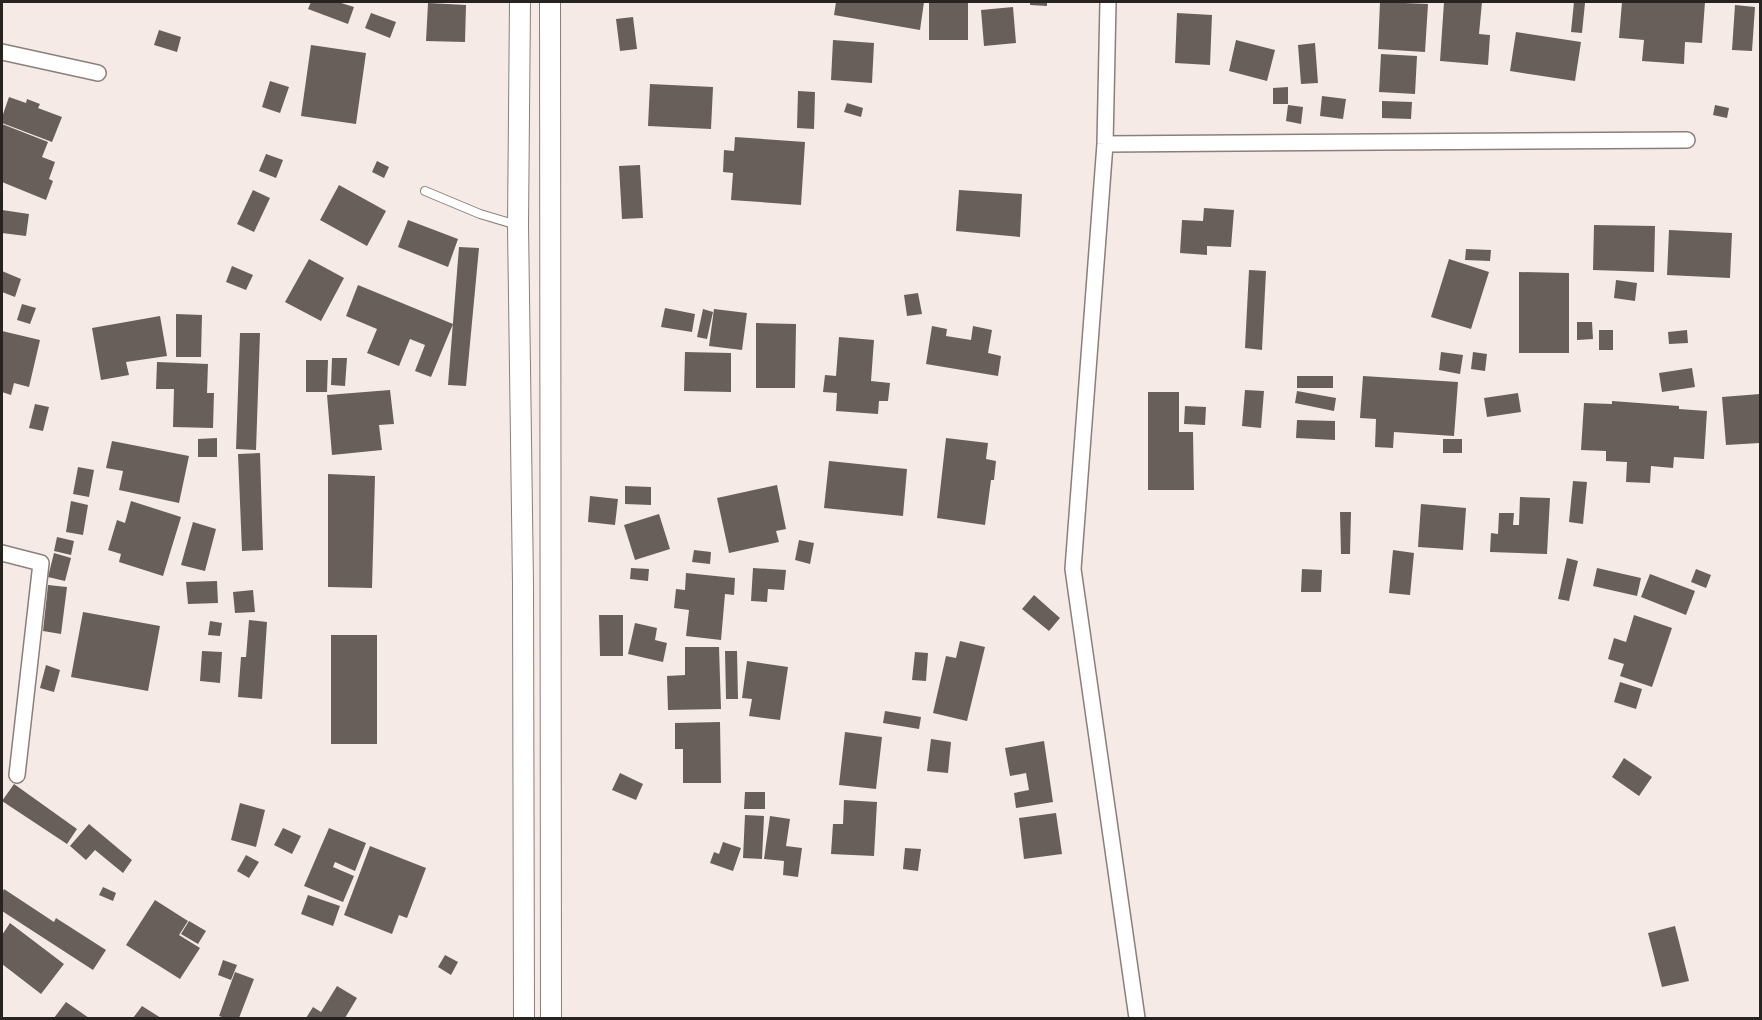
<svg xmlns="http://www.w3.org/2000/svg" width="1762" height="1020" viewBox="0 0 1762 1020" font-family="'Open Sans',sans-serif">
<rect width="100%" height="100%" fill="#f6eae6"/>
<path fill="#685f5b" d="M311,2H338L354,7L348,24L308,9Z
M836,2H924L920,30L834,15Z
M929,2H968V40H929Z
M1030,2H1047V6L1030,5Z
M1380,2L1428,4L1425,52L1378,49Z
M1444,2H1482L1479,34L1490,35L1488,65L1440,61Z
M1574,2L1585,3L1582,33L1571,32Z
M1622,2H1705L1702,43L1685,42L1684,64L1642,61L1644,40L1619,38Z
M428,3L466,5L465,42L426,41Z
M1735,5L1755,7L1752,51L1732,50Z
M1013,7L1016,43L984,46L981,10Z
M371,13L396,22L390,38L365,28Z
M1177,13L1212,15L1210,65L1175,63Z
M633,17L637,49L620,51L616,19Z
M159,30L181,37L177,52L154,45Z
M1516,32L1581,42L1575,81L1510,71Z
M833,40L874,43L872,83L831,80Z
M1236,40L1275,50L1267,81L1229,71Z
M1315,43L1318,83L1301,84L1298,45Z
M311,45L366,53L356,124L301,116Z
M1381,54L1417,56L1415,94L1379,92Z
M270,81L289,87L280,113L262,107Z
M650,84L713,87L711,129L648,126Z
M1288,87V104H1273V88Z
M798,91L815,92L814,129L797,128Z
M1322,96L1346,99L1343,119L1320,116Z
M9,97L26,103L27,99L40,104L38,108L62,117L52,142L2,123V117Z
M1382,101L1412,102L1411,119L1382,118Z
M847,103L863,108L861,117L844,112Z
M1288,105L1303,107L1301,124L1286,121Z
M1715,105L1729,108L1727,118L1713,115Z
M2,124L48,142L42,157L55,162L49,179L53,181L46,200L2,182Z
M735,137L805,142L801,205L731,200L733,173L723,172L724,150L734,151Z
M266,154L283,160L276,178L259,171Z
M377,161L389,167L384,178L372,172Z
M640,165L643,218L622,219L619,166Z
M339,185L386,211L367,246L320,220Z
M253,190L270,198L254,232L237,224Z
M959,190L1022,194L1020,237L956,231Z
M1204,208L1234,210L1231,247L1207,246V255L1180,253L1182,220L1203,221Z
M2,210L29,214L26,236L2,233Z
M408,220L458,239L448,267L398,247Z
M1594,225L1655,226L1654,272L1593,270Z
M1669,230L1732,233L1730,278L1667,275Z
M459,247L479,248L466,386L448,385Z
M1466,249L1491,250L1490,261L1465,260Z
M309,259L344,278L321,321L285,302Z
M1449,259L1489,272L1471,329L1431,317Z
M232,266L253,275L246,290L226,282Z
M1249,270L1266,271L1262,350L1245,348Z
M2,271L21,279L15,297L2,292Z
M1519,272L1569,273V353H1519Z
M1616,280L1637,283L1635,301L1614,298Z
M358,285L453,324L431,377L415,371L425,345L410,339L399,366L367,353L377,329L346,316Z
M918,293L922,314L907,316L904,295Z
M22,304L36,308L30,324L17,320Z
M665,308L695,314L692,332L661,327Z
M703,309L713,312L707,339L697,337Z
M714,309L747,313L742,350L709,346Z
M176,314L202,315L201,357H176Z
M160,316L167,356L126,362L129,375L101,380L92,328Z
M1577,322H1592L1593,339L1577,340Z
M756,323L796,324L795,388H756Z
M932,326L947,329L946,336L971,340L973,326L992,330L988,353L1001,356L998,376L926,364Z
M1599,330H1613V350H1599Z
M1687,330L1688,343L1669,344L1668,332Z
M2,331L40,340L29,387L14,383L11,395L2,392Z
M240,333H260L256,450L236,449Z
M839,337L874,340L871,381L890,383L888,401H879L878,414L836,411L837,393L823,392L825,375L836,376Z
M685,352L731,353V392L684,391Z
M1441,352L1463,355L1460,374L1439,370Z
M1473,352L1487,354L1485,371L1471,369Z
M332,358H347L345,386L331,385Z
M306,360H328L327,392H306Z
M157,362L208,364L207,393H214L213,428L173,427L174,389H156Z
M1692,368L1695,387L1662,392L1659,373Z
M1297,376H1333V388H1297Z
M1363,376L1458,382L1454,436L1394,432L1393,448L1375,447L1376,419L1360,418Z
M390,390L394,424L379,425L382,450L332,455L327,395Z
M1245,390L1264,391L1261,428L1242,426Z
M1297,391L1336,398L1334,411L1295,403Z
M1148,392H1179V432H1193L1194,490H1148Z
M1518,393L1521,412L1487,417L1484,398Z
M1760,394V443L1726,445L1722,397Z
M1612,401L1679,406V409L1707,411L1704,459L1674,457L1673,468L1651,466L1650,483L1626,482L1627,462L1606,461V451L1581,450L1584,403L1612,404Z
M35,404L49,407L43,431L29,428Z
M1185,406L1206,407L1205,425L1184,424Z
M1297,420L1335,421V440L1296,438Z
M217,438V457H198V439Z
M946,438L988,443L986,459L996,461L994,480H991L985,525L937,518Z
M1443,439H1462V453H1443Z
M112,441L189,456L179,503L119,490L123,471L106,468Z
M260,453L263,550L242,551L238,454Z
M829,461L907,469L903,516L824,508Z
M78,467L94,470L89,497L73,494Z
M328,474L375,476L372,588L328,587Z
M1573,481L1587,482L1583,524L1569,522Z
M777,485L786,529L776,531L779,542L729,553L717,498Z
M625,486L651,487V505L625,504Z
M590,496L618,499L615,525L588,522Z
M1520,497L1550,498L1547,554L1490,552L1491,533L1498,534L1499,513H1514L1513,525H1519Z
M71,501L88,505L83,535L66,532Z
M131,501L181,517L163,576L119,562L121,554L108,550L117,520L125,523Z
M1421,504L1466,508L1463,550L1418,547Z
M1340,512H1351L1350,554H1341Z
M659,514L670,549L635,560L624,525Z
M193,522L216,529L205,571L181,565Z
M57,537L74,541L71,555L54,551Z
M799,540L814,543L810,564L795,560Z
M694,550L711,552L710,564L692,562Z
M1393,550L1414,553L1410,595L1389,593Z
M54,553L71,558L65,581L48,577Z
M1567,558L1578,561L1569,601L1558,599Z
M631,568L649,569L648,581L630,579Z
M753,568L786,570L784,590L768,589L767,602L751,601Z
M1597,568L1641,578L1637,596L1593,586Z
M1302,569L1322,570L1321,592H1301Z
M1696,569L1711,575L1706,588L1691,582Z
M686,573L735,578L734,595L725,594L721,640L686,636L689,610L674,608L676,589L685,590Z
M1650,574L1695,591L1686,615L1641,597Z
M217,581L218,603L188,604L186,582Z
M48,585L67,587L61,634L43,631Z
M253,590L255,612L235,613L233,592Z
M1034,595L1060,618L1049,631L1022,609Z
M83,612L160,626L148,691L71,677Z
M599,615H623V656H600Z
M1634,615L1672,628L1652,687L1620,676L1624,664L1608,659L1614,638L1626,642Z
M249,620L267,622L262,699L238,697L241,657H246Z
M210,621L222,623L220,636L208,635Z
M635,623L657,628L655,640L667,643L663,662L628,654Z
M331,635H377V744H331Z
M960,641L985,647L967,721L933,713L946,656L956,658Z
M685,647H719L721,709L668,710L667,676L685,675Z
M202,651L222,652L220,683L200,681Z
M725,651H737L738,699H726Z
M915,652L928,653L926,681L912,680Z
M747,661L788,667L780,720L749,716L752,699L742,698Z
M46,665L60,670L54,692L40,688Z
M1620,682L1642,689L1636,709L1614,702Z
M885,711L921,717L919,729L883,723Z
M720,722L721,783H683V749H675V723Z
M845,732L882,737L876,789L839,785Z
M931,739L951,742L948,773L927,771Z
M1044,741L1053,802L1016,808L1014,793L1029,790L1026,773L1010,776L1005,748Z
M1624,758L1652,777L1639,796L1612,777Z
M620,773L643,784L636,800L612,790Z
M14,784L77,829L67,844L2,801Z
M745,792H765V809H744Z
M844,800L877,802L874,856L831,854L833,824H843Z
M240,803L265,810L256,847L231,840Z
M1056,813L1062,854L1024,859L1019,818Z
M745,815L764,816L762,859L743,858Z
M770,816L790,819L786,846L802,848L798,877L783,875L784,861L764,859Z
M89,824L132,860L123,873L95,850L86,860L70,846Z
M283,828L301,836L292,854L274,845Z
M329,828L366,843L355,871L335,862L333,867L354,876L343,902L304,886Z
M723,842L741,848L733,871L710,863L714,852L719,854Z
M370,846L426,868L407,918L399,915L392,934L344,915Z
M905,848L921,849L918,871L903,869Z
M246,855L259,862L249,878L237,871Z
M103,887L116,893L113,901L99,895Z
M4,889L54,922L56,918L106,950L93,970L2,911V893Z
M308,895L340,906L333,926L301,914Z
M155,900L188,921L179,935L200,948L180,979L126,945Z
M189,921L206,931L198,944L181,934Z
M10,923L64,964L41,994L2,964V935Z
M1675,926L1689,981L1662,987L1648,933Z
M445,955L458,962L451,975L438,967Z
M223,960L237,965L231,980L218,975Z
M235,972L254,979L239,1018H225L219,1016Z
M337,986L357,998L345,1018H306L313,1007L321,1012Z
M66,1002L89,1018H54Z
M142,1006L161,1018H133Z"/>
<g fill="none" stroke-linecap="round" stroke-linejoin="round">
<defs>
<path id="service" d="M425,191L480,214L517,225"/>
<path id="minor" d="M1108,2L1105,144L1073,569L1137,1018
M2,52L98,73
M1105,144L1687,140
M2,553L41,563L17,775"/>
<path id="tertiary" d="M520,2L518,225L523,583L524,1018
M550,2L551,1018"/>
</defs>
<use href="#service" stroke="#897f7b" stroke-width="10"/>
<use href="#minor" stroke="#897f7b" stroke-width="18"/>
<use href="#tertiary" stroke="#897f7b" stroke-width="22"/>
<use href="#service" stroke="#fff" stroke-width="8"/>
<use href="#minor" stroke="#fff" stroke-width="15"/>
<use href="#tertiary" stroke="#fff" stroke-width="20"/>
</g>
<rect width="1762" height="1020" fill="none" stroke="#272321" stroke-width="6"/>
</svg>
